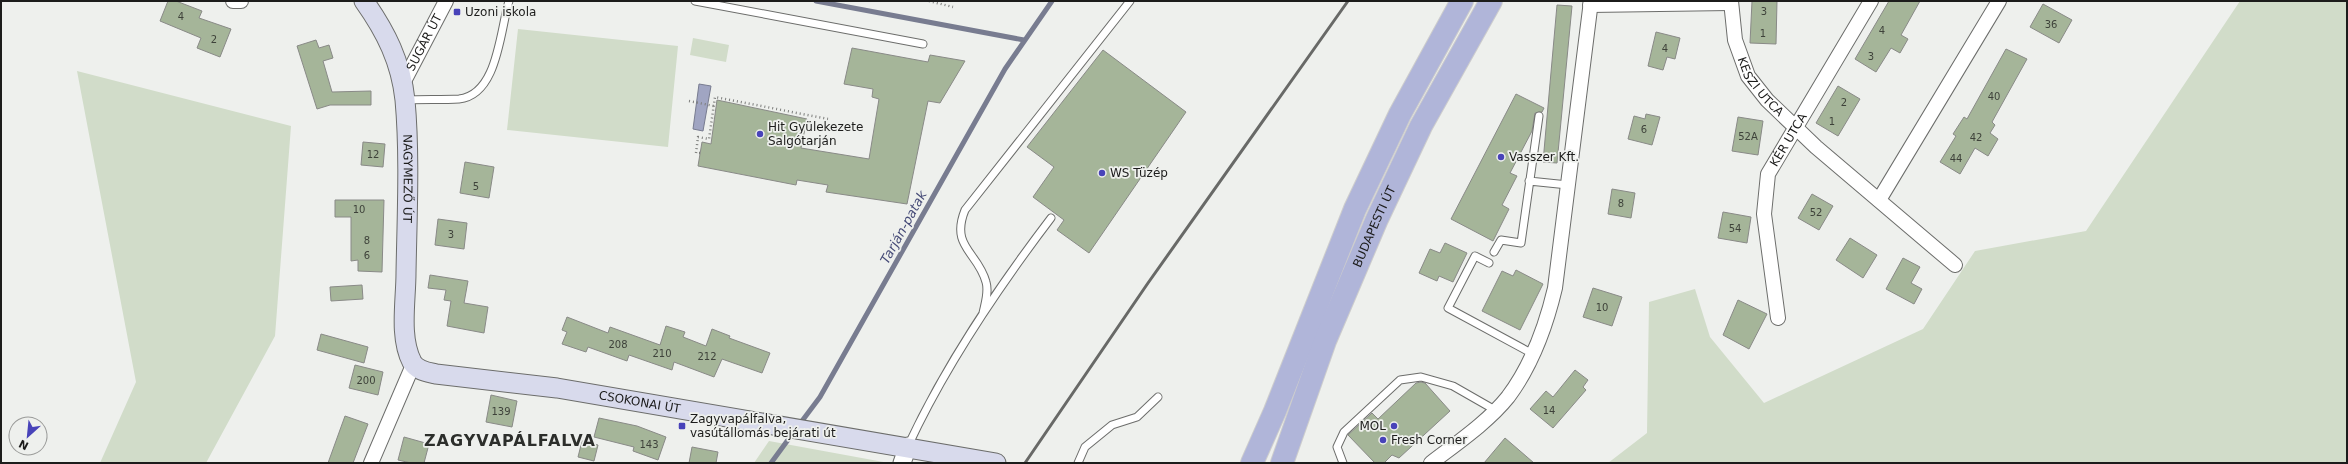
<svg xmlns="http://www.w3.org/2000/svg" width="2348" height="464" viewBox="0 0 2348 464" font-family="'DejaVu Sans',sans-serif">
<rect width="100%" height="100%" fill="#eef0ed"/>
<path fill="#d1dcc9" d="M2240,1H2347V463H1608L1647,433L1649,302L1695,289L1710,337L1764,403L1923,329L1975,251L2086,231Z
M518,29L678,46L668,147L507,130Z
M693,38L729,45L726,62L690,55Z
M77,71L291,126L275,336L206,463H100L136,382Z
M769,441L889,463H754Z"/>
<path fill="#a0a5c2" stroke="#787c90" d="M699,84L711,86L703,131L693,129Z"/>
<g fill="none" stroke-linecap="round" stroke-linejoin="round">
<path stroke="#787c90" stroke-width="5" d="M816,1L1024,40
M799,425L820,397L1005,69L1052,1
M771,463L793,433"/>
</g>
<path fill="#a5b599" stroke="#898a87" d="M168,1H176L202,11L199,18L231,29L220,57L197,48L201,38L160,21Z
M1752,1H1777L1776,44L1750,43Z
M1889,1H1920L1901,35L1908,39L1900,53L1891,48L1876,72L1855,59Z
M2043,4L2072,20L2059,43L2030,27Z
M1557,5L1572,6L1557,163L1543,162Z
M1656,32L1680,38L1675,59L1667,57L1663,70L1648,66Z
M316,40L319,48L329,45L333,58L323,61L332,92L371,91V105H330L317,109L297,46Z
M852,48L928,62L930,55L965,61L940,103L928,101L907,204L826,192L828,185L797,180L796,185L698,166L702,142L711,144L717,100L807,119L801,148L869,159L879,99L872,97L873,89L844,84Z
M2006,49L2027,59L1992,122L1995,125L1990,133L1998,139L1988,156L1975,148L1960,174L1940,162L1956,136L1953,134L1964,117L1967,119Z
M1103,50L1186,112L1089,253L1057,230L1064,220L1033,197L1054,167L1027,147Z
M1838,86L1860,99L1838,136L1816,123Z
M1516,94L1544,108L1542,112L1535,113L1532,131L1510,173L1517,176L1502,205L1509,209L1493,241L1451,219Z
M1646,114L1660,117L1652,145L1628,139L1634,116L1645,119Z
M1738,117L1763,121L1758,155L1732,151Z
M363,142L385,144L383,167L361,165Z
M465,162L494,167L489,198L460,193Z
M1612,189L1635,193L1631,218L1608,214Z
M1812,194L1833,206L1819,230L1798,218Z
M335,200H384L382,272L358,271V260L351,261V217H335Z
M1723,212L1751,217L1747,243L1718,238Z
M438,219L467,223L464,249L435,245Z
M1850,238L1877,255L1863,278L1836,260Z
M1445,243L1467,253L1453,282L1439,276L1437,281L1419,273L1430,249L1440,253Z
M1903,258L1920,267L1911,283L1922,289L1914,304L1886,289Z
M1516,270L1543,284L1520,330L1482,311L1502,271L1513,276Z
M430,275L468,281L464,303L488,307L484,333L447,326L451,301L444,300L446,290L428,288Z
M362,285L363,299L331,301L330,287Z
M1593,288L1622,297L1612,326L1583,317Z
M1738,300L1767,314L1749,349L1723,335Z
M567,317L608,333L610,327L660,345L666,326L685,332L683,337L706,346L712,329L730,336L729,338L770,353L762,373L722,359L714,377L674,362L672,370L629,355L627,361L588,347L586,352L562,344L567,332L562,330Z
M321,334L368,347L364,363L317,350Z
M355,365L383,372L378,395L349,388Z
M1575,370L1588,380L1583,387L1586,390L1553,428L1530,409L1546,391L1553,397Z
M1421,382L1425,383L1450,411L1399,458L1392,455L1384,463H1375L1348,435L1372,413L1378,419L1416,383Z
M491,395L517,401L512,427L486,422Z
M345,416L368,424L353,463H328Z
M599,418L637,426L666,437L658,460L633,451L634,447L594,437Z
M404,437L429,444L424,463H411L398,460Z
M1505,438L1534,463H1484Z
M582,441L598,445L594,461L578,457Z
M692,447L718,452L716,463H689Z"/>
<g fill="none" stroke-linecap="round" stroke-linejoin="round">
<defs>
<path id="service" d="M695,1L923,44
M406,100C423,99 441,100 459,99C498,95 500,30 509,1
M1529,181L1568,185
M1494,252L1501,240L1521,243L1539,116
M1489,263L1475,256L1448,308L1533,354
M983,313C985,303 989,292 986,282C978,252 950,247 965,210L1130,1
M908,446C946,364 997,289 1051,218
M1078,463L1085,447L1112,425L1137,417L1158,397
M1343,463L1337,447L1344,432L1400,380L1421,377L1453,386L1495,410"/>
<g id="minor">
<path d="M233,1H241"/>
<path id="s1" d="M1731,1L1735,40L1748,76L1767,100L1816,147L1955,265"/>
<path d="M1590,5L1730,3"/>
<path id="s2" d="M402,85L446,1"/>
<path d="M1879,200L1999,1"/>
<path id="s3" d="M1778,318L1764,214L1768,174L1871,1"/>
<path d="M371,463L413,365"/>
<path d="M1431,463C1457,443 1488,422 1508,397C1532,365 1546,326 1555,288L1591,1"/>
</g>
<path id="tertiary" d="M902,463L908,446"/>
<g id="secondary">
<path id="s4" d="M364,1C386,32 401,62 405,100C410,155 407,217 406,273C406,301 399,337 412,362C417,371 428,372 436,374L557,388L996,463"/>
</g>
<g id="primary">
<path d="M1252,463L1275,411L1355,209L1400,114L1462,1"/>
<path id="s5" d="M1282,463L1325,341L1377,219L1421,126L1491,1"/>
</g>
</defs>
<use href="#service" stroke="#6c6d6b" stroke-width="9"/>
<use href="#minor" stroke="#6c6d6b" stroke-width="16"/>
<use href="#tertiary" stroke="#6c6d6b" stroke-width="19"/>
<use href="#secondary" stroke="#6c6d6b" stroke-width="21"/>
<use href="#primary" stroke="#cdcdcd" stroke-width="24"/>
<path stroke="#7d7e7c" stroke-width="2.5" stroke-dasharray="1 3" stroke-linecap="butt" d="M929,1L953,7
M689,101L714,106
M700,153H696L698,137L709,139L715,97L828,119"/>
<use href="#service" stroke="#fff" stroke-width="7"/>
<use href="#minor" stroke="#fff" stroke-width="14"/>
<use href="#tertiary" stroke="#fff" stroke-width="17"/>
<use href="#secondary" stroke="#d8daec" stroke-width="19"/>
<use href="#primary" stroke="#b0b5d9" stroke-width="22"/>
<path stroke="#686967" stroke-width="3" d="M1025,463L1148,283L1348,1"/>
</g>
<g fill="#4843b9" stroke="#eef0ed" stroke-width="1.5">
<rect x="453" y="8" width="8" height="8" rx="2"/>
<circle cx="760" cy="134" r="4"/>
<circle cx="1501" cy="157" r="4"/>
<circle cx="1102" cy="173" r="4"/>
<rect x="678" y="422" width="8" height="8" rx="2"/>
<circle cx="1394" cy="426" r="4"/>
<circle cx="1383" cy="440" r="4"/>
</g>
<g text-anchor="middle" stroke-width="3.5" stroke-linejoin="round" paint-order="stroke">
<g font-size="10" fill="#3e423a">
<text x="1764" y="15">3</text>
<text x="181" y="20">4</text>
<text x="2051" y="28">36</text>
<text x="1882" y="34">4</text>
<text x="1763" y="37">1</text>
<text x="214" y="43">2</text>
<text x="1665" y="52">4</text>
<text x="1871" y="60">3</text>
<text x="1994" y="100">40</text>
<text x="1844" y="106">2</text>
<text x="1832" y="125">1</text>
<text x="1644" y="133">6</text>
<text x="1748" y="140">52A</text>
<text x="1976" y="141">42</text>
<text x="373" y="158">12</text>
<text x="1956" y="162">44</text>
<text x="476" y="190">5</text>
<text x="1621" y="207">8</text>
<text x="359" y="213">10</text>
<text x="1816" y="216">52</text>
<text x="1735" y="232">54</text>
<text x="451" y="238">3</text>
<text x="367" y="244">8</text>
<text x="367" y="259">6</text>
<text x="1602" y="311">10</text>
<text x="618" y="348">208</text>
<text x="662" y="357">210</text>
<text x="707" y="360">212</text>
<text x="366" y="384">200</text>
<text x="1549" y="414">14</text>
<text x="501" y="415">139</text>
<text x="649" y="448">143</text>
</g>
<g font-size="12" fill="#1c1c1b" stroke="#eef0ed" text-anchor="start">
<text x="465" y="16">Uzoni iskola</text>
<text x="768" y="131">Hit Gyülekezete<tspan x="768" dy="14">Salgótarján</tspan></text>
<text x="1509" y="161">Vasszer Kft.</text>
<text x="1110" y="177">WS Tüzép</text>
<text x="690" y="423">Zagyvapálfalva,<tspan x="690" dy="14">vasútállomás bejárati út</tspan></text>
<text x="1386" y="430" text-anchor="end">MOL</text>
<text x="1391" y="444">Fresh Corner</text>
</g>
<g font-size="12" fill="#1c1c1b" stroke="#eef0ed">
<text dy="4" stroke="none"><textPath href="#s2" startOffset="48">SUGÁR ÚT</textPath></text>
<text dy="4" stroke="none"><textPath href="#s1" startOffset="93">KESZI UTCA</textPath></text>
<text dy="4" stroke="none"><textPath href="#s3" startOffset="185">KÉR UTCA</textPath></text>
<text dy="4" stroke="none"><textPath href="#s4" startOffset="187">NAGYMEZŐ ÚT</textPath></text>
<text dy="4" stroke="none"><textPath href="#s5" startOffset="254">BUDAPESTI ÚT</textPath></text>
<text dy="4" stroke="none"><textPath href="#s4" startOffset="605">CSOKONAI ÚT</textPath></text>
</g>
<g font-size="13" font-style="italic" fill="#474c78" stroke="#eef0ed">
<text transform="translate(903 227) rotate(-61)" y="5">Tarján-patak</text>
</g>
<g font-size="16" font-weight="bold" letter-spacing="1" fill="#2c2e2b" stroke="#eef0ed">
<text x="510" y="446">ZAGYVAPÁLFALVA</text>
</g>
</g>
<rect width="2348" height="464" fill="none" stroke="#1c1c1b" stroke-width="4"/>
<g transform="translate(28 436) rotate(207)"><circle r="19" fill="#eef0ed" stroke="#9a9b99"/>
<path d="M0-3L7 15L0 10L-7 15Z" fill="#4843b9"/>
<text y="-6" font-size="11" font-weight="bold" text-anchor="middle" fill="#1c1c1b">N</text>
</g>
</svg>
